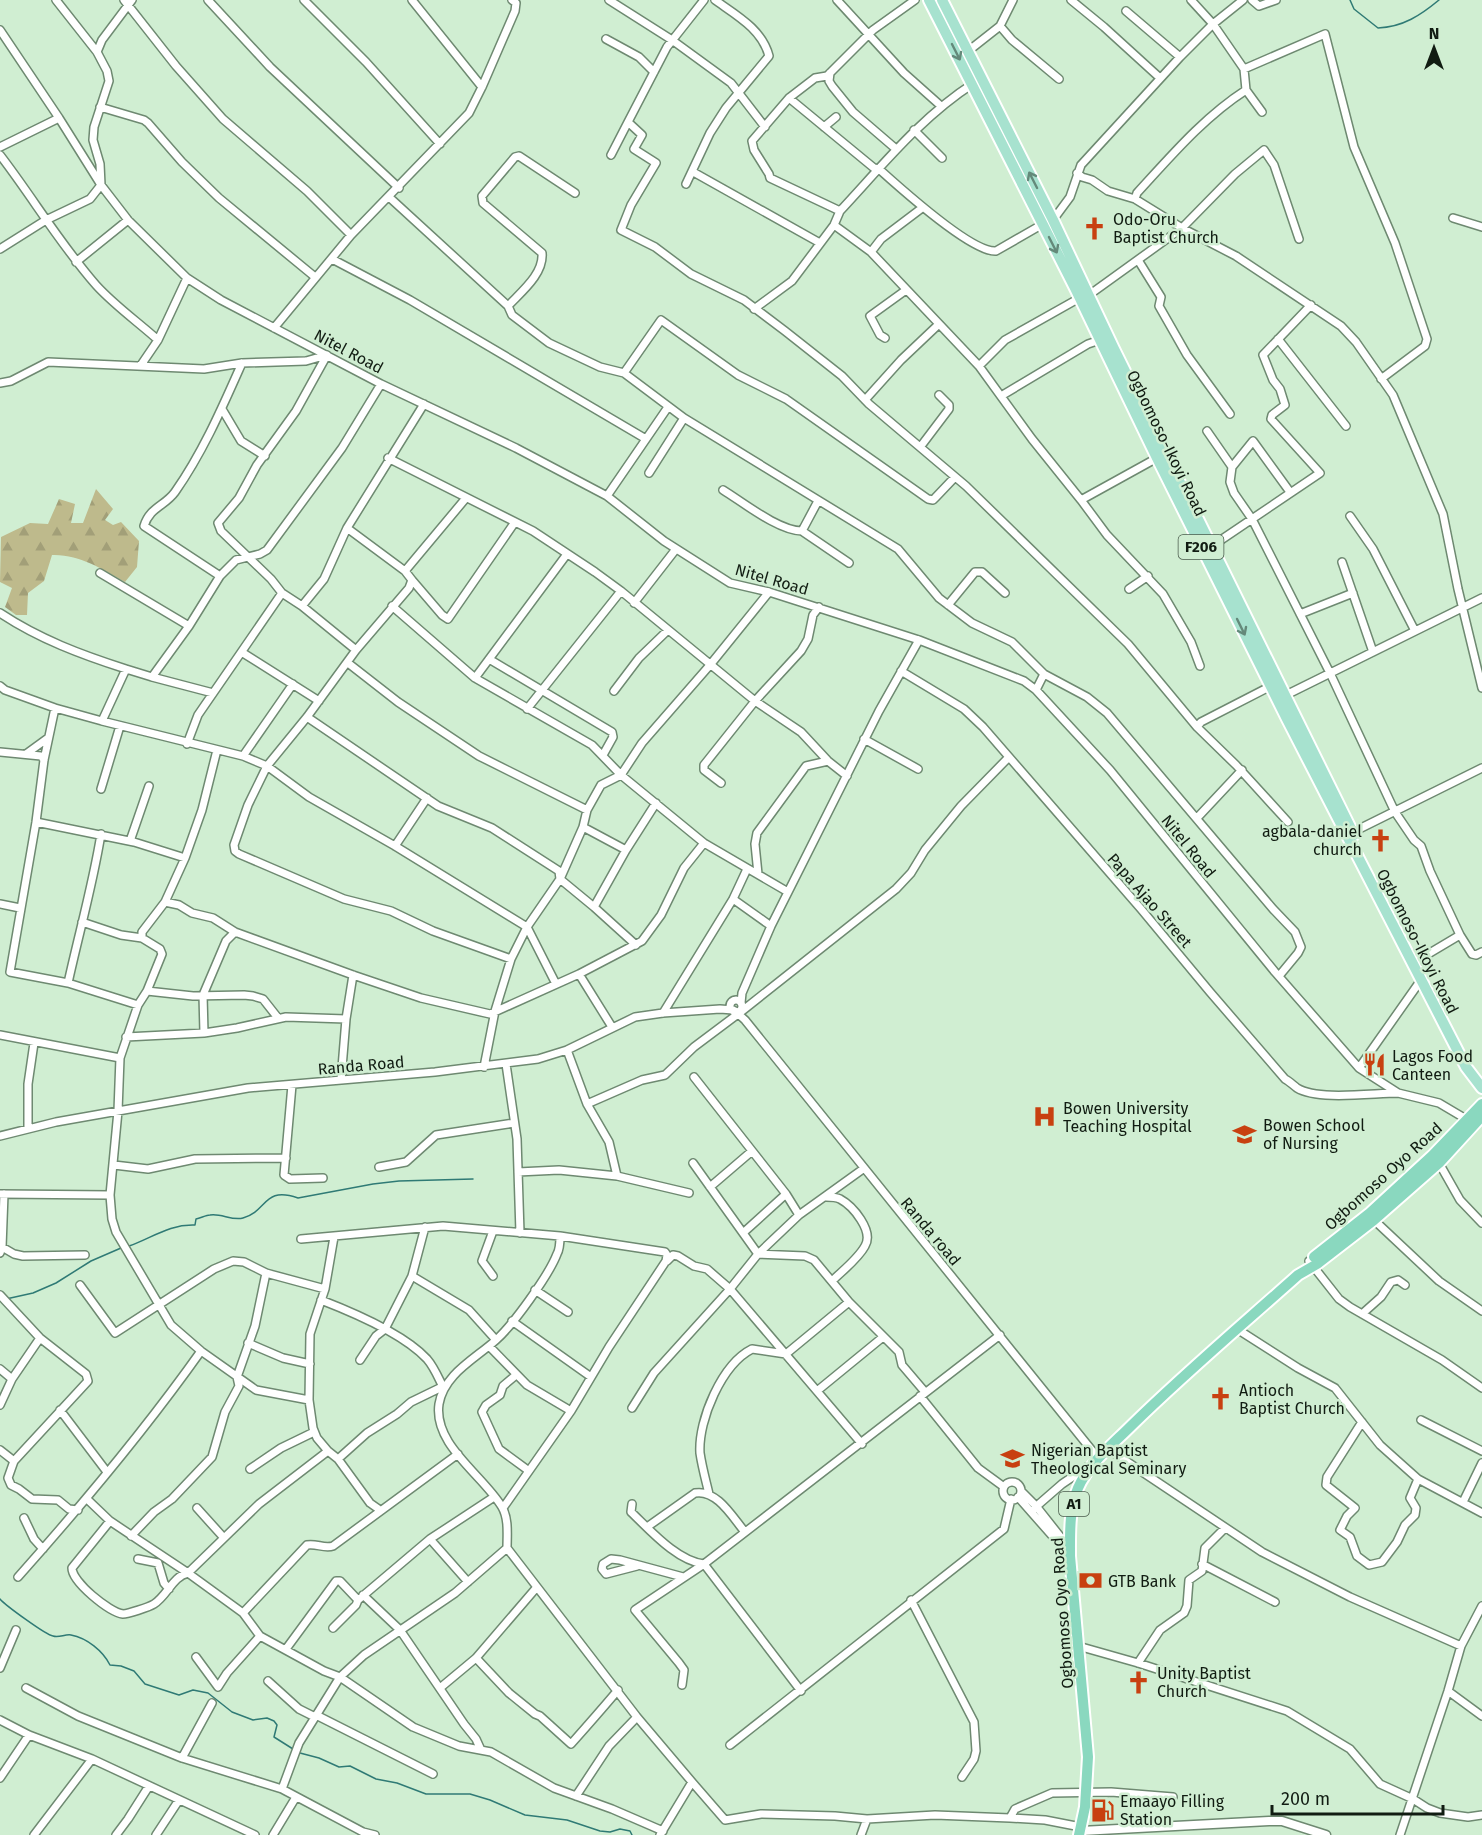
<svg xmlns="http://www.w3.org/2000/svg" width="1482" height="1835" viewBox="0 0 1482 1835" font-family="'Fira Sans',sans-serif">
<defs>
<pattern id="forest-firs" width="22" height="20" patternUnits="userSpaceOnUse" patternTransform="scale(1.5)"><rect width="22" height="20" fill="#beba8c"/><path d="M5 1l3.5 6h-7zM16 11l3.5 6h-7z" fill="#a29f78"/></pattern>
</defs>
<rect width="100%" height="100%" fill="#d0eed2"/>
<path fill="url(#forest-firs)" d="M96,489L113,509L105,520L113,525L121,522L139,541L137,567L125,582C102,569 79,554 52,555L44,581L28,593L27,615H16L5,607L12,588L0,582L1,537L30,523L48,524L59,499L75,504L71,523H83Z"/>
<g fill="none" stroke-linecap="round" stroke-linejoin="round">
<path stroke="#2f7a75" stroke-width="1.5" d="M1350,0L1354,9L1378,28C1403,27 1421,15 1439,0
M129,1246C152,1238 169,1224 195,1225L196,1219C201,1218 206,1215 210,1215C221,1213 232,1221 243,1218C268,1211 263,1186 298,1198L373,1184L399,1181L473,1179
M6,1299L33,1293L56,1283L91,1261L121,1248
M0,1599C5,1605 46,1635 53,1636C59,1638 65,1634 71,1635C87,1638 103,1651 110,1665L121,1666L134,1671L145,1684L179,1695L193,1690L208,1693L232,1712L253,1720L267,1718L274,1721L277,1725L274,1737L293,1749
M300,1753L319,1758L339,1767L350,1766L376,1779L397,1783L426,1794H470L490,1800L525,1815L567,1820L600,1831L610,1832L620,1829L630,1831L632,1835"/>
<defs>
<path id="minor" d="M124,0L176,66L223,119L307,191L351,235
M208,0L270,67L399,188
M304,0L366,62L440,144
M412,0L482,87
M609,0L672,40L731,83L765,127
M704,0L667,47L628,122L642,135L634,149L656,163L631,205L621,230L655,247L691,274L744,300L785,331L842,376L869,404L966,486L1128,644L1197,727L1236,765L1288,822
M837,0L904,73L941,106
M1071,0L1104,27L1160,78
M1191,0L1213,24L1244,69L1246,90L1262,112
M1252,0L1259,6L1276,0
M1126,11L1180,57
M1000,26L1012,40L1059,79
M0,30L59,118L101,185L128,220L187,278L221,300L381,384L516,448L607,496L664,541L730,583L769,592L919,640L1024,681L1036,690L1110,770L1275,972L1359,1068L1398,1093L1439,1103L1466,1119
M606,39L639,57L654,72
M97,52L102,40L132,0
M967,52L1000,26L1013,0
M1244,69L1325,34L1354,147L1395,243L1427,339L1425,346L1381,379
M830,73L829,81L832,86L853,112L896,149
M1246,90C1204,117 1171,156 1137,193L1135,199L1182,228L1236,256L1341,326L1356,342L1393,395L1443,514L1458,589L1482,688
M789,98L874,168L879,169C899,187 972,253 996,251L1043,224
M100,107L144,120L148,123L182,162L219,198L315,277
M824,127L836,117
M914,130L942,158
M0,147L59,118
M0,155C33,198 60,244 96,285C114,305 138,322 158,340
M611,155L628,122
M695,173L820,243
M1077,173L1082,177L1092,180L1108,191L1135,199
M686,184L710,133L726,108L769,56C762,29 736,15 715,0
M389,197L508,306L512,315L549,343L600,367L624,373L684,418L898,549L939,598L972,623L1012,642L1044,674
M840,211L770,178L769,174L754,150L752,141L789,98L815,78L827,76L873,30L915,0
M1453,218L1482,227
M1053,220L1070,197L1081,165L1180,57L1213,24L1243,0
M834,225L871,252L979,366L1032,439L1081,500L1107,535L1163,594L1191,642L1200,666
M0,249L46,220L90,199L101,185L100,164L93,140L94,127L109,81L107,71L97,52L56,0
M871,252L881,239L922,208
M332,259L410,300L646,439
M1138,260L1161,297L1159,306L1187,355L1230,414
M76,262L128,220
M1089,295L1182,228L1235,174L1264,150L1274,165L1299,239
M508,306C521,292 544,274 542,253L483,203L482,196L515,157L519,156L575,193
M754,309L792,281L834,225L840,211C882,166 921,117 974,83
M274,328L351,235L469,113L482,87L515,11L516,3L512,0
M885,338L880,335L870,316L906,290
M1278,339L1346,426
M327,355L296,411L257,465L239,498L218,523L221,531L271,579L282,593L302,606L356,650
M141,365L158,340L187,278
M979,366L1005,340L1076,300H1081
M624,373L661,320L738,375L786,399L928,499L933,500L935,498L955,477
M0,383L11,381L48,362L204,369L242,363L306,361L327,355
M1001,396L1088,344L1100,340
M865,400L901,360L939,324
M222,409L241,441L265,456
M1207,431L1232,467
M921,446L949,409V405L939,395
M388,458L533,531L595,572L621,591L755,701L801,732L828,761L847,776
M649,473L684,418
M723,490C744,503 779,531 802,531L849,563
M1290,492L1253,441L1232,467L1230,482L1234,493L1252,519L1330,673L1395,812L1414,840L1421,846L1430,871L1460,935
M607,496L668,407
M466,498L405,571L412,580L409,588L356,650L307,717L267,766L248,805L234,845L235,851L239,854L344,899L391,911L433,931L511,959
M1081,500L1157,458
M1350,516L1373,549L1415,631
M347,528L405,571
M802,531L818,501
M1212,546L1320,473L1271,419L1272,415L1285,405L1280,389L1273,380L1263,355L1311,305
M1342,562L1373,652
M100,573L189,626
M220,576L144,526C150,507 165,506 175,492C203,452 222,408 242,363
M412,580L442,615L448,619L515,522
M1129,589L1148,576
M634,603L676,549
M948,605L975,572H982L1005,593
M302,606L324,579L347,528L424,404
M392,606L475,678L592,745L621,775L704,843L788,892
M0,613C39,639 82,655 126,669
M1300,614L1353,593
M243,653L319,701
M489,659L612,732L613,737L603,755
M348,663L398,702L479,756L587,810
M901,671L964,709L983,727L1141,909L1210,992L1285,1079C1289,1081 1293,1085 1297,1088C1318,1101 1373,1093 1398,1093
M152,677L213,693
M475,678L567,554
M0,686L5,690L55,708
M1036,690L1044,674L1087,697L1107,713L1273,909L1295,932L1301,947L1298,953L1279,976
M614,691L639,658L667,631
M1286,695L1482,598
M527,709L621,591
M307,717L438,806L492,828L559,871L560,879L594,907L636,945
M102,721L243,756L267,766L309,797L395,846L527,927L556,984
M1197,727L1201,722L1271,686
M864,739L918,769
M187,744L198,715L282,593
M0,752L41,756L44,760
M26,754L48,738
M243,756L293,684
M721,783L704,770V765L755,701L801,651L808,639L813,615L819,607
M101,789L120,726
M1197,818L1242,770
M36,822L134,842L185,858
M583,827L626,850L656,803
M1353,832L1482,768
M130,841L149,786
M395,846L427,798
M758,874L755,844L757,833L806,766L828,761
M733,899L771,926
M165,902L179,905L192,913L213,918L235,932L353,975L421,998L490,1014L579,974L642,941L661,915L684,868L704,843
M0,904L20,908
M594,907L626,850
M82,922L121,935L142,938
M1418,960L1460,935L1472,954L1476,955L1482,952
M579,974L612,1027
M68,983C79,933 93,884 101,834
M147,991L162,954L160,949L142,938V932L165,902L185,858L202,810L217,750
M730 1006a6 6 0 1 1 12 0a6 6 0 1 1-12 0Z
M741,1003L742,993L771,926L879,711L919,640
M138,1005L147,991L193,996L244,995L253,996L263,999L278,1018
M735,1011L745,1020L1098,1458
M742,1011L896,889L911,873L925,850L961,806L1009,757
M663,1013L733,899L747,869
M204,1033L203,995L226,941L235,932
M0,1035L120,1058
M126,1037L204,1033L237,1028L286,1017L346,1019
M567,1050L587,1104L609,1142L617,1176
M506,1064L517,1139L520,1233
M484,1067L495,1011L511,959L527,927L560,879L583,827L587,810L601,785L621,775L642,743L710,665L769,592
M1359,1068L1421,980
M694,1077L786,1194L799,1215
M341,1080L346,1019L353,975
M292,1085L284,1175L290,1179L323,1178
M587,1104L642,1080L665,1075L694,1047L738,1014
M28,1129V1084L34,1043
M0,1136L56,1122L248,1088L435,1072L538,1059L567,1050L635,1017L663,1013L720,1009L733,1010
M693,1163L758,1254L805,1256L814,1260L849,1302L899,1352L902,1365L925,1392
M1439,1163L1460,1200L1482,1223
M114,1165L148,1169L195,1159L286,1158
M379,1167L406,1162L436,1135L514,1123
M518,1172L559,1170L617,1176L689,1193
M710,1187L752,1151
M0,1194L110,1195
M826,1197C830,1197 836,1197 840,1199C853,1206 874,1231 865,1246C858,1259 842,1271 832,1281
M1374,1220L1439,1281L1482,1311
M493,1231L482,1261L493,1276
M743,1233L786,1194
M334,1237L325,1289L310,1334L309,1400L313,1428L317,1438L328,1451L338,1459L370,1503L380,1510
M301,1239L443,1226L560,1236C560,1242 560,1249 557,1254C549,1275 513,1325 496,1340C475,1359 444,1374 439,1404C433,1445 483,1475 502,1507C509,1519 507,1535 507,1548L637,1717L692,1782L660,1835
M2,1247L14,1254L23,1256L85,1255
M0,1253L2,1247L4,1194
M667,1261L673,1255L678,1256L694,1266L707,1269L730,1289L862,1444
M1309,1261L1339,1299L1350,1307L1442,1360L1482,1388
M412,1276L469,1310L496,1340
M80,1285L115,1333L214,1269L233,1261L244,1262L266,1273L325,1289
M535,1290L568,1312
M0,1295L40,1338L86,1374L88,1381L14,1461L0,1450
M321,1300C352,1312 404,1334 427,1359C434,1367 438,1377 443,1387
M1362,1314L1381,1297L1391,1282L1398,1280L1405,1285
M512,1321L591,1377
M1237,1329L1298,1368L1335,1388L1380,1445L1418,1479L1482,1513
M248,1343L283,1358L310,1364
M489,1346L527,1385L571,1411
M360,1360L376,1336L385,1329L412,1276L425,1227
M0,1369L12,1379
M516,1375L503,1386L500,1395L486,1405L482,1412L499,1449L529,1471
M817,1391L883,1337
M920,1396L978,1468L1004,1487
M309,1400L256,1390L201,1351L171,1325L116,1232L112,1219L110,1195L118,1111L120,1058L138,1005L68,983L10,972L36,822L44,760L55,708L102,721L126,669L152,677L189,626L220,576L236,560L260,554L267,550L342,448L381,384
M0,1405L12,1379L40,1338
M632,1408L654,1373L730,1289L758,1254L799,1215L863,1169
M60,1410L107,1472
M1421,1420L1482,1451
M1362,1422L1327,1477L1326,1485L1355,1508L1347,1516L1340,1530L1350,1537L1357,1556L1369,1565L1382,1562L1397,1542L1405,1525L1415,1515L1416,1508L1410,1498L1418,1479
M1108,1449L1262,1552L1350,1597L1461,1646
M338,1459L367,1433L397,1414L411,1402L446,1385
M14,1461L8,1478L11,1485L19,1489L32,1499L58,1500L69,1509L78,1510
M250,1469L281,1448L314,1432
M1003 1491a9 9 0 1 1 18 0a9 9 0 1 1-18 0Z
M1021,1491L1036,1506L1070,1549
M709,1494C706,1481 702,1467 700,1453C698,1420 722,1364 752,1349L786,1354L849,1302
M1018,1497L1070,1556
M87,1499L110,1521L188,1573L243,1613L260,1636L324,1671L340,1677L413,1727L459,1746L491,1752L554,1788L612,1809L663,1831
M1463,1502L1482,1463
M632,1504L631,1512C650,1530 677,1561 704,1564L801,1691
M197,1508L224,1538
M503,1508L571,1411L609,1347L666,1261L667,1255L665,1252L560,1236
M1031,1511L1062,1484L1087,1467
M24,1518L34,1539L43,1549
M110,1521L72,1568C72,1582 109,1612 123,1614C128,1614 149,1607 154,1604C167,1596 173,1576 188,1573L259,1504L328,1451
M647,1527L695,1493C717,1489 733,1518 745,1532
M131,1536L154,1512L172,1499L212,1457L225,1412L239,1386L237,1377L255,1326L266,1273
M430,1539L468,1582
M138,1559L158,1563L164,1583L169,1589
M1202,1564L1275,1602
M637,1566L606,1574L602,1569L603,1564L611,1559L620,1560L683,1577
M18,1577C83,1504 145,1430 201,1351
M363,1595L400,1630L464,1724L476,1739L481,1750
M911,1600L974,1722L976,1751L974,1759L962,1777
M243,1613L307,1545C316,1543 324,1549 333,1546L458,1454
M333,1628L356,1605L358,1600
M1078,1646L1138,1663L1287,1711L1350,1749L1380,1784L1413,1799L1427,1808L1440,1813L1468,1817L1482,1815
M286,1649L336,1581H340L358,1600L430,1539L494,1497
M196,1657L218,1687L227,1673L260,1636
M476,1658L509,1693L535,1714L540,1716L571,1744C587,1726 602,1709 618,1690
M1138,1663L1160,1630L1184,1613L1187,1606L1189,1580L1202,1571L1205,1548L1225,1528
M0,1668L16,1630
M268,1681L299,1709L315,1717
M682,1685L684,1670L679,1663L635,1610L704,1564L1000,1335
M26,1688L78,1716L182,1758L282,1789L363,1832L375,1835
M440,1688L476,1658L537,1587
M1448,1691L1482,1716
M316,1715L433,1774
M0,1720L29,1735L92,1759L255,1835
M730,1745L1004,1529L1011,1499
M182,1758L212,1703
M0,1778L29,1735
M692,1782L725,1820L761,1814L835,1816L867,1819L935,1815L1010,1818L1015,1809L1052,1793L1111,1792L1173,1797
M282,1789L299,1743L340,1677L364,1655L455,1593L507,1548
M576,1796L609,1746L637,1717
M1010,1818L1045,1820L1081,1827
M34,1835L92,1759
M116,1835L128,1819L149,1786
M156,1835L179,1800
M273,1835L296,1797
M861,1835L867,1819
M1400,1835L1448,1691L1461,1646L1482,1606"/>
<path id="tertiary" d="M1081,1831L1269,1821H1282L1326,1835"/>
<path id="primary" d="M929,0L1075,288L1157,458L1287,719L1466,1067L1482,1088
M942,0L1053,220L1114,349L1354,835"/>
<path id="trunk" d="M1314,1257L1370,1213L1432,1156L1482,1104
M1079,1835L1085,1807L1088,1757L1070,1556C1070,1535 1069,1509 1078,1488C1089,1463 1112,1445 1131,1426C1185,1373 1242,1325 1298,1275L1317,1264L1374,1220L1439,1163L1482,1116"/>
</defs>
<use href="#minor" stroke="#6e8971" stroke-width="10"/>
<use href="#tertiary" stroke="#6e8971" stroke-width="11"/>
<use href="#primary" stroke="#fff" stroke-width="14"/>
<use href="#trunk" stroke="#fff" stroke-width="14"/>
<use href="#minor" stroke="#fff" stroke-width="7"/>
<use href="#tertiary" stroke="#fff" stroke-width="8"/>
<use href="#primary" stroke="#a7e2cf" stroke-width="10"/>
<use href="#trunk" stroke="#8ad8bf" stroke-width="10"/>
</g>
<defs><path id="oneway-shaft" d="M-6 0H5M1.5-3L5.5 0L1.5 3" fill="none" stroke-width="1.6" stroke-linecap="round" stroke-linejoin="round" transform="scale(1.5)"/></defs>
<g stroke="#64897a">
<use href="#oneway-shaft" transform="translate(956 52) rotate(63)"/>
<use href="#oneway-shaft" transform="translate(1033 180) rotate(-117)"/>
<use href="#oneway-shaft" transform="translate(1053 245) rotate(63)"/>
<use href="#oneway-shaft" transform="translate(1241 627) rotate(64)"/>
</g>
<defs>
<symbol id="church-bare" viewBox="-9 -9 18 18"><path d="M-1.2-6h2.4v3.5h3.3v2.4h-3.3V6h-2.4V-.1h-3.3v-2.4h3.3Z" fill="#c84010" stroke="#d0eed2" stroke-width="2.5" paint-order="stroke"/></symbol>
<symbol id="restaurant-bare" viewBox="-9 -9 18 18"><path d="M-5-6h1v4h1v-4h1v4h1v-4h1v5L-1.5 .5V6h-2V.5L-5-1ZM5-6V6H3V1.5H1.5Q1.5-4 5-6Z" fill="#c84010" stroke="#d0eed2" stroke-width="2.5" paint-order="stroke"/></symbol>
<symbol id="hospital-bare" viewBox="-9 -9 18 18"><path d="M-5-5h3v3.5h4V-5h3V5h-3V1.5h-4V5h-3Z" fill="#c84010" stroke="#d0eed2" stroke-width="2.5" paint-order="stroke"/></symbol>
<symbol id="school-bare" viewBox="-9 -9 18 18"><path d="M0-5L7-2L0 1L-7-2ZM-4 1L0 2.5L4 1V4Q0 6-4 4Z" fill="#c84010" stroke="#d0eed2" stroke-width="2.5" paint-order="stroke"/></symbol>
<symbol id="bank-bare" viewBox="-9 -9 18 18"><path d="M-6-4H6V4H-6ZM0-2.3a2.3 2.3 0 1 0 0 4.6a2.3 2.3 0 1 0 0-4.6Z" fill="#c84010" stroke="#d0eed2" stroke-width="2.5" paint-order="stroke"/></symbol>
<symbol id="fuel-bare" viewBox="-9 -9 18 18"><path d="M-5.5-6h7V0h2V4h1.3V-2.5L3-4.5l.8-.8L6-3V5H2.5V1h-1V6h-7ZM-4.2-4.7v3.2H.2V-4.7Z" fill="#c84010" stroke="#d0eed2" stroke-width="2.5" paint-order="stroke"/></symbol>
</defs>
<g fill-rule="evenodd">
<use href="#church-bare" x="1078" y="212" width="33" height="33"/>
<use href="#church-bare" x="1364" y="824" width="33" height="33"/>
<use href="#restaurant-bare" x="1358" y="1048" width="33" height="33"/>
<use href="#hospital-bare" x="1028" y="1100" width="33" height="33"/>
<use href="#school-bare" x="1228" y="1118" width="33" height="33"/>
<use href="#church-bare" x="1204" y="1382" width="33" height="33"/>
<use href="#school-bare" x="996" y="1442" width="33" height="33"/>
<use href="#bank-bare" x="1074" y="1564" width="33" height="33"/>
<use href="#church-bare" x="1122" y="1666" width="33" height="33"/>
<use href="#fuel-bare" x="1086" y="1794" width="33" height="33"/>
</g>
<g text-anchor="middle" stroke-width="5" stroke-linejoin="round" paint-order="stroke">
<g fill="#d0eed2" stroke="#4a5b4c" stroke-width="1.5">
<rect x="1178.5" y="535" width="45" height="24" rx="4.5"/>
<rect x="1059" y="1492" width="30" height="24" rx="4.5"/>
</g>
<g font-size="15" font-weight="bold" fill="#111c12">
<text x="1201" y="552">F206</text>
<text x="1074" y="1509">A1</text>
</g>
<g font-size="16" fill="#111c12" stroke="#d0eed2" text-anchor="start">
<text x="1113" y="225">Odo-Oru<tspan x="1113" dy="18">Baptist Church</tspan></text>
<text x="1362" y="837" text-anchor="end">agbala-daniel<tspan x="1362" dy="18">church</tspan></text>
<text x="1392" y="1062">Lagos Food<tspan x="1392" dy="18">Canteen</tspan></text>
<text x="1063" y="1114">Bowen University<tspan x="1063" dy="18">Teaching Hospital</tspan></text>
<text x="1263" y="1131">Bowen School<tspan x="1263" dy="18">of Nursing</tspan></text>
<text x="1239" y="1396">Antioch<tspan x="1239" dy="18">Baptist Church</tspan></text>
<text x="1031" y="1456">Nigerian Baptist<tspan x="1031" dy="18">Theological Seminary</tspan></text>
<text x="1108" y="1587">GTB Bank</text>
<text x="1157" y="1679">Unity Baptist<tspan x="1157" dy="18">Church</tspan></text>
<text x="1120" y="1807">Emaayo Filling<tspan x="1120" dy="18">Station</tspan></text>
</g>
<g font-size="16" fill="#111c12" stroke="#d0eed2">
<text transform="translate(349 351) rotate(28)" y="6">Nitel Road</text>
<text transform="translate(1167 443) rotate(64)" y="6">Ogbomoso-Ikoyi Road</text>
<text transform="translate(772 579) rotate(16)" y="6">Nitel Road</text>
<text transform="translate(1189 846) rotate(51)" y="6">Nitel Road</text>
<text transform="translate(1150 900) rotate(49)" y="6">Papa Ajao Street</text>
<text transform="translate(1418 941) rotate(63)" y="6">Ogbomoso-Ikoyi Road</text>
<text transform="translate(361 1065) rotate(-5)" y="6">Randa Road</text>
<text transform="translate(1383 1176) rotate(-42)" y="6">Ogbomoso Oyo Road</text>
<text transform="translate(931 1231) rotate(50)" y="6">Randa road</text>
<text transform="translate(1062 1613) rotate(-94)" y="6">Ogbomoso Oyo Road</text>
</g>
</g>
<g transform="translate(1434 48)" stroke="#d0eed2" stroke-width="4.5" paint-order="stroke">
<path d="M0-4.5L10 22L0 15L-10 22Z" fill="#111c12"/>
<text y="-9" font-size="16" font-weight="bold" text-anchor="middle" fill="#111c12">N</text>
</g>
<path d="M1272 1805v9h171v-9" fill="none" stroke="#111c12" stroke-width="3"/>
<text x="1281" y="1805" font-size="18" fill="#111c12" stroke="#d0eed2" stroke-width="4.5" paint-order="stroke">200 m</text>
</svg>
